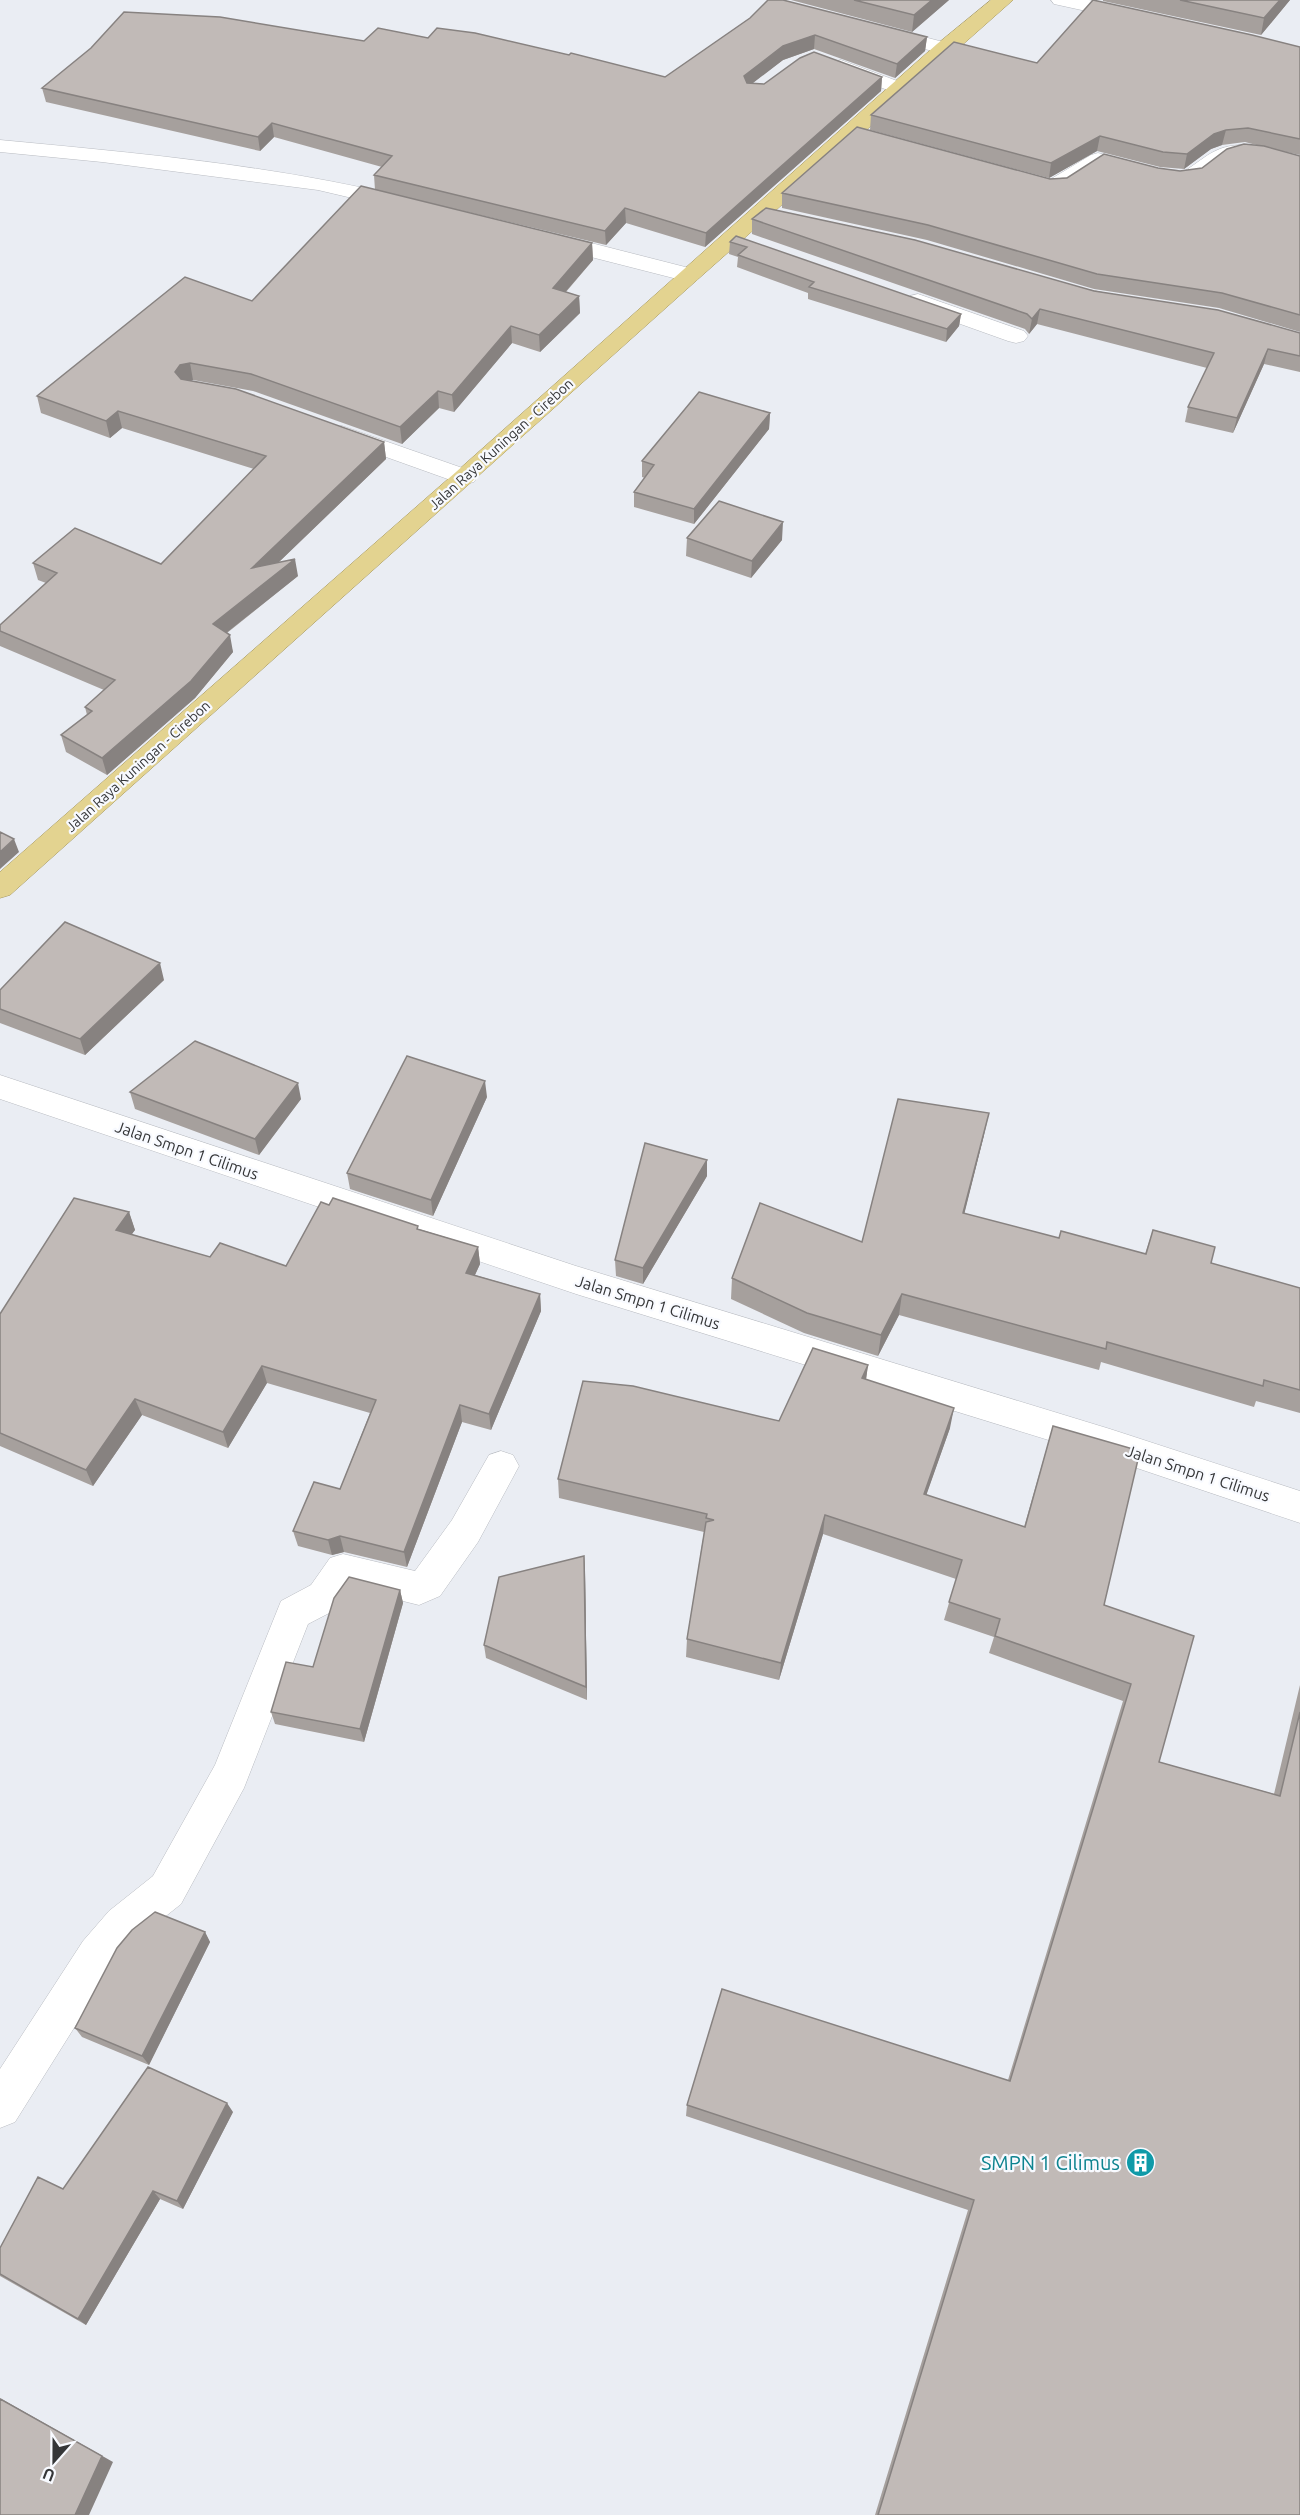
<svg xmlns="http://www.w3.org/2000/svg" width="1300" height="2515" viewBox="0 0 1300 2515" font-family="Ubuntu,sans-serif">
<rect width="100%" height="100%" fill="#eaedf3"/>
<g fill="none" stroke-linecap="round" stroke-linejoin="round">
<defs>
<path id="minor" d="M1051,0H1089L1139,11L1142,15L1139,19L1132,21L1054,4Z
M882,26L951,44L954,48L951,52L944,54L875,36L872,32L875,28Z
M841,60L908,85L911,89L908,93L901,95L834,70L831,66L834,62Z
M0,140C136,153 274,165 407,198L410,203L407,208L399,209L318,190L102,162L0,152Z
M1248,145L1300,157V170C1278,165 1244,148 1223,162C1212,170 1203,183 1188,184C1160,186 1128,173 1101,166C1073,184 1063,197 1028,189L1025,184L1028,179H1051L1091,155L1098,153L1160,169L1185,171C1209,155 1217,144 1248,145Z
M548,232L697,270L700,275L697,280L689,282L540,244L537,239L540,234Z
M918,294L1024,331L1028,336L1024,341L1016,343L1008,341L910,306L907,301L910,296Z
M342,426L474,472L477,477L474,482L465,484L456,482L333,438L330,433L333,428Z
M0,1075L576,1266L1110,1429L1300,1491V1523L1110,1459L576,1294L0,1099Z
M501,1451L513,1455L519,1466L478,1542L440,1596L419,1605L351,1588L337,1609L308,1624L244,1788L181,1904L137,1939L111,1969L15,2122L0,2128V2069L83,1941L109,1911L153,1876L215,1765L281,1601L311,1585L330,1558L343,1554L415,1571L452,1520L489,1455Z"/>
<path id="trunk" d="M991,0H1013L697,280L10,895L0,898V872L456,472L937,44Z"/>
</defs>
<use href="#minor" stroke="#b8bbc1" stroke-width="1"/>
<use href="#trunk" stroke="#a2955f" stroke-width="1"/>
<use href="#minor" fill="#fff" fill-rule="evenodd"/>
<use href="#trunk" fill="#e3d390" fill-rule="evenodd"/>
</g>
<path fill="#a6a09d" d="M791,0H949L912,32Z
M1103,0H1290L1261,35L1103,1Z
M750,18L927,37L925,51L895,78L814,49L783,60L752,83L764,84L882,77L881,91L705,247L626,223L606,245L375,190L374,175L382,167L274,137L260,151L46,102L42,88L364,41L428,38L665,77Z
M1300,47V155L1277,150L1300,156V332L1219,308L1094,289L927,240L782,208V193L1050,179L1158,168L1180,171L1202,168L1260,146L1245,142L1222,145L1211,149L1184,169L1160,167L1097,151L1049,178L870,130L871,115L1037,63Z
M752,219L1300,333V372L1264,364L1233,433L1185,422L1188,407L1207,368L1037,324L1029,334L1025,329L752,234Z
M730,242L961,314L959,326L946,342L808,299V293L737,267L738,257L729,254Z
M592,243L593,260L566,292L579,296L580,313L540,352L512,343L454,412L439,408L402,444L253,391L193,380L190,381L384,442L386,459L279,562L298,576L227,633L233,652L195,698L107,775L66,752L61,735L87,715L85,707L104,690L0,646V625L46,583L38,580L33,563L161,564L254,469L122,428L110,438L41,413L37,396L252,301Z
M770,413L769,429L694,524L634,507V492L645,478L642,477V461Z
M687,538L782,540L751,578L686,556Z
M164,980L85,1055L0,1023V990Z
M130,1092L301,1099L259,1155L135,1109Z
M487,1097L433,1216L350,1189L347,1173Z
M984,1135L964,1214L1059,1238L1145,1254L1153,1230L1211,1263L1300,1288V1413L1256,1401L1254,1407L1101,1362L1099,1370L899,1315L878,1356L804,1333L731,1299L732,1278L862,1242Z
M707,1160V1176L643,1284L616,1276L615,1260Z
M129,1212L135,1230L131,1234L210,1257L286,1266L419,1229L478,1247L480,1264L475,1275L540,1294L541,1311L491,1430L462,1422L407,1567L344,1552L332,1555L298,1546L293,1531L340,1489L370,1413L267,1383L228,1448L142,1415L93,1486L0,1446V1314Z
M868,1365L866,1380L950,1428L926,1495L1024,1527L1053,1426L1104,1605L1159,1762L1274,1794L1300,1685V2515H875L968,2210L686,2116L687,2105L1008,2080L1123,1701L989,1653L994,1637L944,1620L956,1579L823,1534L779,1680L686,1657L687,1639L704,1532L559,1498L558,1479L779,1421Z
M584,1556L585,1570L587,1700L486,1658L484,1645Z
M400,1590L403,1603L364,1742L275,1724L271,1712L313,1667Z
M205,1932L210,1942L149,2065L82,2037L75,2028Z
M233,2112L183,2209L160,2199L86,2325L0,2276V2248L63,2189Z"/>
<path fill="#878280" d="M932,0H949L912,32L914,15Z
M1280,0H1290L1261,35L1264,18Z
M815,35L814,49L783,60L744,90V76L783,46Z
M927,37L925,51L895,78L897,64Z
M882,77L881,91L705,247L706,233Z
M272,123L274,137L260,151L258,137Z
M1226,130L1222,145L1211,149L1184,169L1187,154L1214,134Z
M1100,136L1097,151L1049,178L1051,163Z
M625,208L626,223L606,245L605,231Z
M592,243L593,260L554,305L553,288Z
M579,296L580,313L540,352L539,335Z
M1040,309L1037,324L1029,334L1032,319Z
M961,314L959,326L946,342L947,329Z
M511,326L512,343L454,412L452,395Z
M1268,349L1264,364L1233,433L1237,418Z
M190,363L193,380L183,383L175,372L180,365Z
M438,391L439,408L402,444L400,427Z
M118,411L122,428L110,438L106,421Z
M770,413L769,429L694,524V509Z
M384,442L386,459L255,585L252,568Z
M783,522L782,540L751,578L752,561Z
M295,559L298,576L216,641L213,624Z
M230,635L233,652L195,698L107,775L102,758Z
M14,839L19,852L0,869V852Z
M160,963L164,980L85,1055L80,1039Z
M485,1081L487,1097L433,1216L431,1200Z
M298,1083L301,1099L259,1155L255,1139Z
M989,1113L984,1135L959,1235L963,1213Z
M707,1160V1176L643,1284V1268Z
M129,1212L135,1230L122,1248L116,1230Z
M478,1247L480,1264L468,1290L466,1273Z
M540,1294L541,1311L491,1430L489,1414Z
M902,1294L899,1315L878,1356L881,1335Z
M868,1365L865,1386L862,1378Z
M262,1366L267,1383L228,1448L223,1432Z
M135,1399L142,1415L93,1486L86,1470Z
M460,1405L462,1422L407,1567L404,1552Z
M954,1408L950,1428L920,1513L924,1494Z
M825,1515L823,1534L779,1680L781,1663Z
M340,1536L344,1552L332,1555L328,1540Z
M584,1556L585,1570L587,1700L586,1687Z
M400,1590L403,1603L364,1742L360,1729Z
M205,1932L210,1942L149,2065L142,2056Z
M227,2103L233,2112L183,2209L177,2201Z
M153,2191L160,2199L86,2325L78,2319Z
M0,2398L113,2462L89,2515H75Z"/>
<path fill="#c1bab7" stroke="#878280" stroke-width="1.5" d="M768,0H783L927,37L897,64L815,35L783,46L744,76L747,83L764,84L800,58L814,52L882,77L706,233L625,208L605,231L374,175L392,156L272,123L258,137L42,88L91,48L124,12L220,17L364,41L378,28L428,38L437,28L475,33L569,55L571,53L665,77L750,18Z
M854,0H932L914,15Z
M1093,0L1252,35L1300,47V139L1248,128L1226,130L1214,134L1187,154L1163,152L1100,136L1051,163L871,115L954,42L1037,63Z
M1180,0H1280L1264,18Z
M857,127L1050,179L1067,178L1104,154L1158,168L1180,171L1202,168L1227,149L1244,144L1264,146L1300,156V315L1222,293L1097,274L928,225L782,193Z
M361,186L592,243L553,288L579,296L539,335L511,326L452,395L438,391L400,427L251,374L190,363L180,365L175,372L181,379L236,389L384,442L252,568L295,559L213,624L230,635L191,681L102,758L61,735L92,711L85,707L115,680L0,631V625L57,573L33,563L75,528L161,564L266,456L118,411L106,421L37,396L185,277L252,301Z
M766,208L915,240L1094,291L1218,310L1300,333V356L1268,349L1237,418L1188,407L1214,353L1040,309L1032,319L1027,314L752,219Z
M736,236L961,314L947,329L809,287L814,282L738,255L747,247L730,242Z
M699,392L770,413L694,509L634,492L654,465L642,461Z
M719,501L783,522L752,561L687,538Z
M0,832L14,839L0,852Z
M65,922L160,963L80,1039L0,1009V990Z
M195,1041L298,1083L255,1139L130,1092Z
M407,1056L485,1081L431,1200L347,1173Z
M898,1099L989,1113L963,1213L1059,1238L1061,1231L1146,1254L1153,1230L1215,1247L1211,1263L1300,1288V1390L1264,1380L1263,1386L1107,1342L1106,1349L902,1294L881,1335L807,1313L732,1278L760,1203L862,1242Z
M645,1143L707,1160L643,1268L615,1260Z
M74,1198L129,1212L116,1230L210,1257L220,1243L286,1266L321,1202L329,1205L333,1198L418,1226L417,1229L478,1247L466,1273L540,1294L489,1414L460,1405L404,1552L340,1536L328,1540L293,1531L314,1482L340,1489L376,1400L262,1366L223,1432L135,1399L86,1470L0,1433V1314Z
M813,1348L868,1365L862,1378L954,1408L924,1494L1025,1527L1053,1426L1140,1451L1104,1605L1194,1636L1159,1762L1280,1796L1300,1712V2515H878L974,2200L687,2105L722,1989L1010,2081L1131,1684L995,1636L1000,1619L949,1602L962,1560L825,1515L781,1663L687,1639L706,1522L714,1520L706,1518L707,1514L558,1479L583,1381L633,1386L779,1421Z
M584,1556L586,1687L484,1645L499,1577Z
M349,1577L400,1590L360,1729L271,1712L286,1662L313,1667L334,1598Z
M155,1912L205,1932L142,2056L75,2028L117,1948L132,1930Z
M148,2067L227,2103L177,2201L153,2191L78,2319L0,2274V2248L38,2177L63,2189Z
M0,2399L102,2456L75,2515H0Z"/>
<defs>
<symbol id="building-disc" viewBox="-11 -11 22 22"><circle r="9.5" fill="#0f9aa8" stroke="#f8faff"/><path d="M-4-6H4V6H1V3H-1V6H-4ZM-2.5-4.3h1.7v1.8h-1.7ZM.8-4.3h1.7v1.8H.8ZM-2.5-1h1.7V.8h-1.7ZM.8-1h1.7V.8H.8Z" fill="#fff"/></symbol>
</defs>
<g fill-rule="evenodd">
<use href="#building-disc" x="1124" y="2146" width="33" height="33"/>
</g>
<g text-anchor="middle" stroke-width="4.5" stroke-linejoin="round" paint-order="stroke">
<g font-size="14" fill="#353638" stroke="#f8faff">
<text transform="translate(501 444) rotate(-42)" y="5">Jalan Raya Kuningan - Cirebon</text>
<text transform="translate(138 766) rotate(-42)" y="5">Jalan Raya Kuningan - Cirebon</text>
</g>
<g font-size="16" fill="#353638" stroke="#f8faff">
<text transform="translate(187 1150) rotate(19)" y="6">Jalan Smpn 1 Cilimus</text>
<text transform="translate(648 1302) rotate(17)" y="6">Jalan Smpn 1 Cilimus</text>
<text transform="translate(1198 1473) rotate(18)" y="6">Jalan Smpn 1 Cilimus</text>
</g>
<g font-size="20" fill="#0d838f" stroke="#f8faff" text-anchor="end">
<text x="1120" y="2170">SMPN 1 Cilimus</text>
</g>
</g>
<g transform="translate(54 2461) rotate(201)" stroke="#f8faff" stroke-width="4.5" paint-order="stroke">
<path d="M0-4.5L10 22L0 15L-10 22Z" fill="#353638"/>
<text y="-9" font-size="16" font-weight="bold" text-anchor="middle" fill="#353638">U</text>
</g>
</svg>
